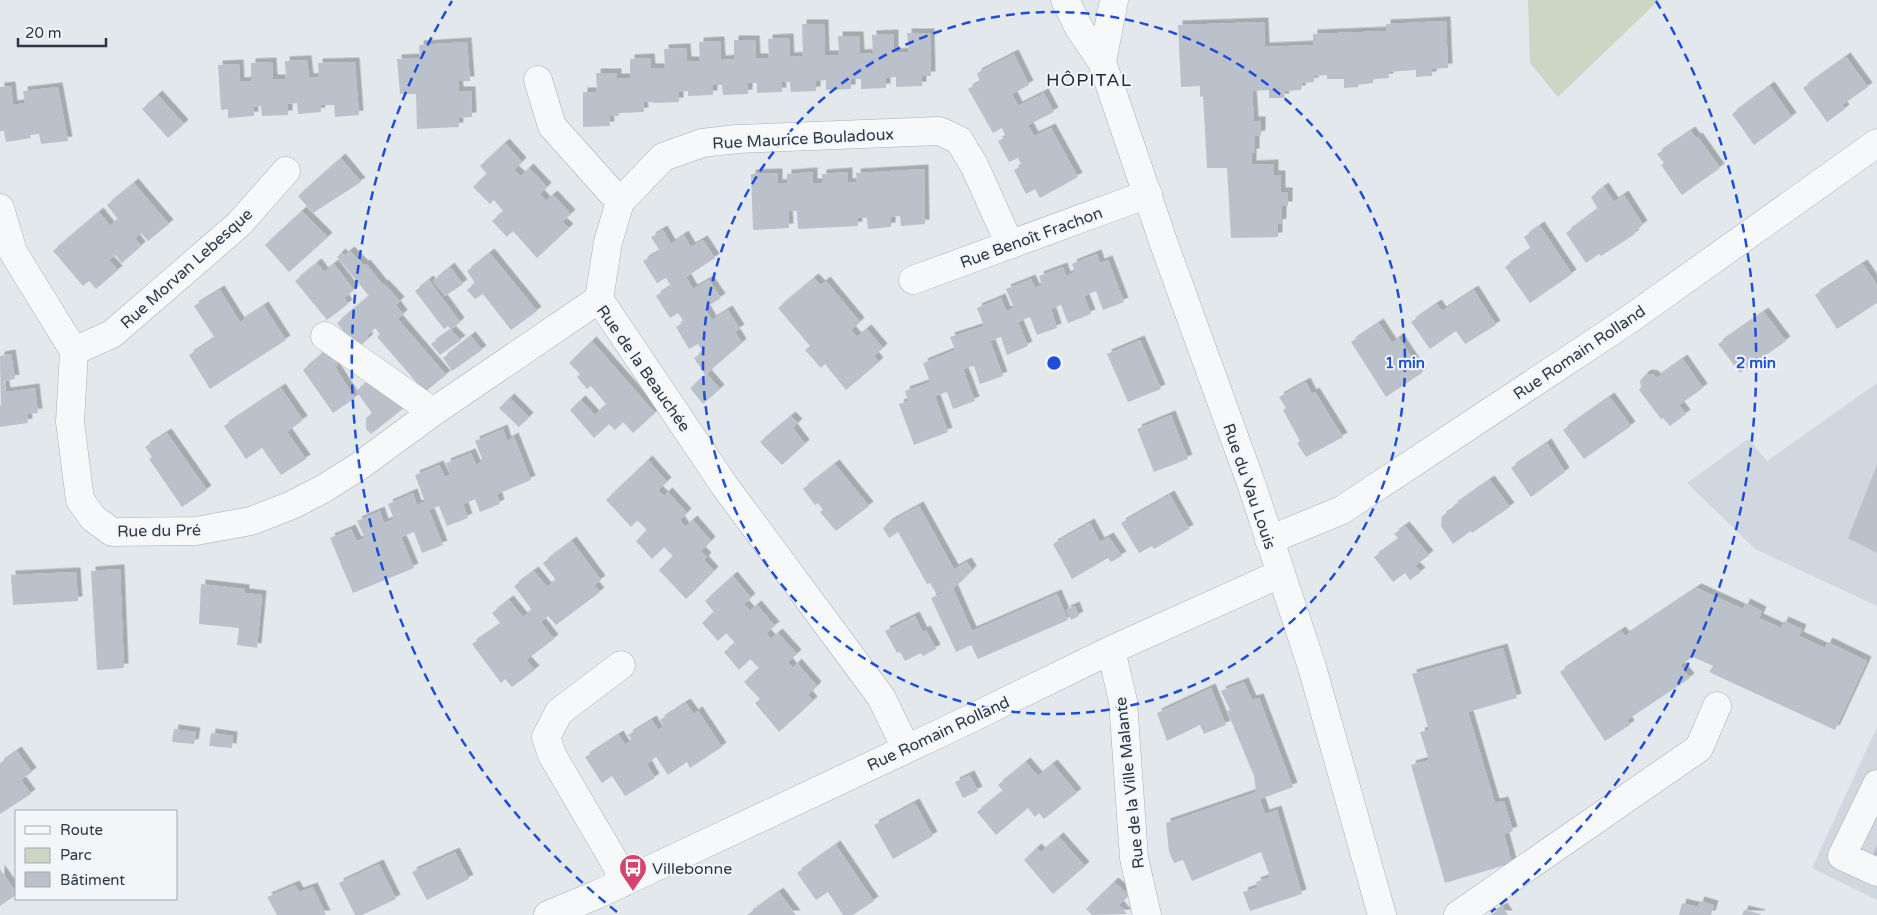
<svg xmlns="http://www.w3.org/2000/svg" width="1877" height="915" viewBox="0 0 1877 915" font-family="'Varela Round',sans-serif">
<defs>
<filter id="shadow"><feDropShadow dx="4.5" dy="-4.5" stdDeviation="0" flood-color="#0004"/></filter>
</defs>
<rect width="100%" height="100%" fill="#e3e8ec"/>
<path fill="#d1d7de" d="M1877,383V606L1755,549L1687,483L1748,439L1767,461Z
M1877,727V900L1812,868Z"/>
<path fill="#cbd6c4" d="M1528,0H1659L1558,97L1530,63Z"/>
<path fill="#bac1ca" filter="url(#shadow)" d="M1446,21L1448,68L1432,69V76L1416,77V70L1388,72L1389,78L1373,79V83L1358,85V87L1344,88V79H1327V75L1314,76V82L1302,83L1301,90L1284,91L1285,98H1269V90L1252,91L1254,121H1261V135L1255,136V153H1252V165L1274,164V175H1281V192H1288V206H1282V223L1278,224V237L1231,238L1227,168H1207L1203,96L1200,97V86L1181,87L1178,25L1264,22L1265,47L1313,45V34L1386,31V24Z
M802,24H824L825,55H839L838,36H859L860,54L873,53L872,35L894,34V53L909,52L907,33H930L931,76H922V86L896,87V77L886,78V88L861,89V79H851V89L826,90V80L816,81V91L791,92L790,82H781L782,92L757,93V83H748V94L723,95L722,85H713V95L688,96V91L679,92V102L653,103V102H643L644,112L619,113V116H609L610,126L583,127V92H597L596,73H617V78H630V59L650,58L651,68H665L664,49L686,48L687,61H700L699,42L720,41L721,60L734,59V40H755L756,58H769L768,39L789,38L790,57L803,56Z
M467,42L470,81H458L459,91H471L472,117L458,118L459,127L417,129L416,94H400L397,59L420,58L419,45Z
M1014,54L1029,85L1012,94L1018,106L1044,93L1054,112L1028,125L1034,136L1051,128L1078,177L1040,198L1035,189L1026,194L1014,170L1022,166L1018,158L1009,162L998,141L1006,137L1002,128L993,133L968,89L980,82L977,73Z
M1846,57L1868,87L1842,105L1845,109L1827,122L1803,88Z
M307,60L309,78L319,77L318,63L355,62L359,115L335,117L334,105H321V112L298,114L297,103L288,104V115L262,116L261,106L253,107L254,116L228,118V109L221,110L218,65L239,64L240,82L251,81V63L272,62L273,79H286L285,61Z
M11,86L13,105L25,103L23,91L58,87L68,141L41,144L39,134L30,135L31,138L6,142L4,131H0V87Z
M1770,86L1792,117L1754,145L1732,114Z
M158,95L184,124L168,138L142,109Z
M1691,131L1696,138L1698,137L1720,168L1682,195L1661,165L1664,163L1657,154Z
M505,143L522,162L514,170L521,176L529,168L547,187L540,194L546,201L553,195L571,214L562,222L569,228L537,258L513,231L507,237L492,221L503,211L494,200L490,204L473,187L487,174L480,166Z
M341,158L361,182L313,213L298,196Z
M924,169L925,224L901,226L900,216L891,217V227L868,229L867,218H858V226L798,229L797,211H788L789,228L753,230L751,174L778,173V184L787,183V174L813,172V183H822V174L848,172V183L857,182L856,173Z
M134,183L169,224L148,241L141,233L135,238L141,246L122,263L115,255L109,260L118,270L96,289L89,281L83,286L53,251L99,212L110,226L118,219L107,205Z
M1604,187L1614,202L1624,195L1643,225L1633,232L1635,234L1601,256L1599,254L1586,263L1566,233L1598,209L1591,197Z
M302,211L328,237L289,272L265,245Z
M1540,226L1572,274L1530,303L1505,267L1531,249L1524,237Z
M663,230L671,244L684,235L691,247L703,240L715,258L686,277L693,289L709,280L721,298L705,308L712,320L728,310L740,329L735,332L742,343L705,375L694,358L703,352L698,344L689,349L676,327L684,322L678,313L670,318L656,296L671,286L666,278L657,283L643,261L660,251L651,237Z
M350,251L364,265L366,264L383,285L384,284L400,301L396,305L403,314L398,319L446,375L425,392L377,337L380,334L375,328L367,336L369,338L357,349L337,323L369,296L337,257L341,253L344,256Z
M490,253L537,311L511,330L483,294L475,299L467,290L475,283L467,271Z
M1097,254L1100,263L1108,260L1124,302L1103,310L1096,291L1084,296L1091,314L1068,323L1061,305L1051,309L1057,328L1037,335L1030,317L1018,322L1028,346L1007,355L1001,337L990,341L1003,376L980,384L974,366L963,369L975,401L953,409L947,392L935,396L948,432L914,445L899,404L908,401L905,391L930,382L923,363L955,350L950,337L984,326L977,308L1001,298L1006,311L1014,308L1006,289L1031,279L1035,288L1042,285L1039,276L1063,267L1066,276L1075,272L1072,264Z
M317,263L324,272L334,264L354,290L344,298L348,304L327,320L295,281Z
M1863,264L1877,285V303L1837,329L1815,295Z
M450,267L463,284L445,296L433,281Z
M814,278L821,285L826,281L860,322L851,330L857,337L867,329L883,348L874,356L879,362L846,390L825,364L821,368L805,350L810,346L778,308Z
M429,280L460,322L451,330L448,326L444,329L415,291Z
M220,290L240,322L264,306L286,340L210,389L189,355L215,338L194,306Z
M1474,290L1496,325L1465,344L1456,331L1430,349L1411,322L1437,304L1442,311Z
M1764,312L1786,341L1740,373L1718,344Z
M1379,323L1392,343L1399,338L1422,373L1386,397L1351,342Z
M451,330L461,340L440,355L431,344Z
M471,336L482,350L452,371L443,358Z
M1140,340L1161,389L1128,402L1107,354Z
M592,341L655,413L633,433L623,422L615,430L609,424L594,438L570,410L581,400L595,415L606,404L591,386L587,389L577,377L580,374L569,363Z
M326,350L338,365L335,367L355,398L333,413L303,370Z
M11,354L15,379L4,381L6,392L35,388L38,413L27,414L28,423L0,427V405H1L0,356Z
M1683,359L1703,388L1679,405L1686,414L1670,426L1663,418L1661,419L1639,390L1641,388L1640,381L1645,375L1648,374L1654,375L1656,378Z
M707,374L720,389L703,404L690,388Z
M371,379L389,399L393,396L404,408L371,434L366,429V418L372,413L356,391Z
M1306,382L1312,394L1315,392L1343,437L1306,457L1297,443L1300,441L1283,410L1286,408L1279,397Z
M281,388L303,420L287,432L306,459L281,475L262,448L246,459L224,426Z
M1610,397L1631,426L1584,459L1563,430Z
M510,398L529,417L519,427L499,408Z
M1171,415L1188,459L1154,472L1137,429Z
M791,416L798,423L793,428L805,444L782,465L760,442Z
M503,429L507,441L514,437L531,480L497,494L500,504L480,512L475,499L463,504L468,518L447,526L439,506L429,510L443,545L422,553L414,532L401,537L414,568L353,593L330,538L351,529L357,541L365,538L357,521L380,511L384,523L394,519L388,504L413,493L417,505L425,502L415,475L439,465L445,477L450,475L446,463L471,453L476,465L483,461L475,441Z
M167,433L207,490L182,507L149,459L152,457L145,447Z
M1547,443L1565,472L1531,497L1511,468Z
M648,460L667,482L658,490L664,496L668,492L687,513L680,520L685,527L693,520L711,541L701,551L707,557L704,560L714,571L686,599L659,570L673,556L664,547L652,559L636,541L647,530L637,520L631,527L606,500Z
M835,464L869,506L836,531L820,512L823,510L818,503L815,505L803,489Z
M1877,465V553L1848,538Z
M1490,480L1510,507L1472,533L1471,531L1453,544L1441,526L1442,516L1455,508L1453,506Z
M1170,495L1189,529L1154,549L1152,546L1139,553L1121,523Z
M919,506L954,569L967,562L972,570L962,581L953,588L972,631L1057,594L1068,620L978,659L971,645L956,652L931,598L951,589L936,593L930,583L927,584L898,532L889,538L883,528L888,523Z
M1090,523L1100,542L1109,537L1122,556L1111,562L1108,558L1072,579L1053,544Z
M1405,526L1429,555L1415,566L1421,572L1410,580L1405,573L1393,582L1374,557L1399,539L1394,534Z
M572,541L601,580L594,585L600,592L556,625L548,616L541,622L554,639L526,660L535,670L512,687L505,679L501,683L472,644L501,624L492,613L509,600L523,617L532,610L514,586L534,571L547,587L556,580L543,563Z
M120,569L124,668L97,670L91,571Z
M76,572L78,601L13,605L11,575Z
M733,576L751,598L744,604L750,611L757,605L775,626L766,633L771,639L778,633L797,654L788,662L793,668L797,663L817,686L808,695L813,701L779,732L755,703L760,699L744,682L759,668L750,659L739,670L724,652L735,643L726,633L718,641L702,623L714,612L705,601Z
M201,584L245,589V593L262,595L257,648L237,645L239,628L199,624Z
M1697,588L1743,609L1746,603L1762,611L1759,618L1781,628L1784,621L1802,629L1799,636L1825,648L1828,642L1867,661L1835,730L1709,672L1713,666L1693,657L1680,665L1690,678L1627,720L1630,725L1605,741L1560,672L1621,631L1625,636Z
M1075,606L1079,616L1071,620L1066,610Z
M915,616L923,632L926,630L936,649L923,656L921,653L905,661L900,652L897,653L885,631Z
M1503,648L1517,698L1468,712L1495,803L1504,801L1513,831L1504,834L1512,863L1445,883L1411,765L1429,760L1420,732L1429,730L1412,674Z
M1244,682L1252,700L1259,698L1293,787L1260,799L1265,814L1277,810L1302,894L1250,911L1243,892L1258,887L1256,882L1270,877L1261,852L1192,881L1183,860L1174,863L1169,852L1166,823L1256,792L1254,776L1227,711L1230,710L1221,691Z
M1211,688L1226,725L1204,734L1200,725L1167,741L1157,713Z
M686,703L694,714L698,711L722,747L690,768L687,762L668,775L656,757L647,764L655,778L625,796L612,776L602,783L585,757L619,735L625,745L632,740L628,735L652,720L658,730L664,726L660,720Z
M174,729L196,732L194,744L172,742Z
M211,733L233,736L232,748L209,746Z
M17,751L32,772L21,780L31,794L0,814V763Z
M1026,762L1038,776L1053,764L1077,793L1044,819L1039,813L1035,817L1028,808L996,835L977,812L1003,791L998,785Z
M970,775L978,791L963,798L955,782Z
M915,803L933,836L893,859L874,825Z
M1059,837L1085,866L1053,894L1024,860L1037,848L1041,852Z
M836,845L874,901L853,915H843L828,892L816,900L797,873Z
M1877,845V859L1872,856Z
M455,852L469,879L427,900L412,872Z
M379,864L396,899L362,915H355L339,883Z
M0,869L16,892V895L0,906Z
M1114,882L1129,895L1119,905L1127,914L1092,915L1086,909Z
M295,885L299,892L313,887L326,915H277L267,897Z
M779,892L796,915H747Z
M1700,901L1714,905L1711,915H1679L1682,903L1698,907Z
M1503,907L1508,915H1490Z
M1744,910L1761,914L1760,915H1742Z"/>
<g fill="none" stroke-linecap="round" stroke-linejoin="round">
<defs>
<path id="minor" d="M1065,0L1079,28L1102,62L1164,244L1251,483L1312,667L1382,915
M1102,62L1114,0
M538,80L552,126L620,202
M0,208L13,252L74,351L70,422L80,500L93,518L112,532L196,531L251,521L292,505L323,489L358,467L433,412L599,299L724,485L881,697L906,748
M913,280L1148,194
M599,299L608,242L620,202L663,157L702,143L737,139L939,131L959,140L975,167L1010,245
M325,336L433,412
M74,351L112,334L239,224L286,171
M1269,540L1342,510L1627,321L1877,143
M1111,650L1123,701L1134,858L1147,915
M621,665L559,712L546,737L552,755L617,866L622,883
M1877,784L1842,856L1877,872
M548,915L596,895L949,729L1111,650L1280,574
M1458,915L1699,748L1717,706"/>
</defs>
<use href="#minor" stroke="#a8afb7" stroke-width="29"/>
<use href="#minor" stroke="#f6f8fa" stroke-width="28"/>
</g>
<g fill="none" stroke="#1d4ed8" stroke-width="2.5" stroke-dasharray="9 6">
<circle cx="1054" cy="363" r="351"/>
<path d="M617 912A702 702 0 0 1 452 1M1656 1A702 702 0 0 1 1491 912"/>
</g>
<defs>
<symbol id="bus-pin" viewBox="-11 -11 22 30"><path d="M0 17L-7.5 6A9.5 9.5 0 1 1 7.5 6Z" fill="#d6436c" stroke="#f3f6f9"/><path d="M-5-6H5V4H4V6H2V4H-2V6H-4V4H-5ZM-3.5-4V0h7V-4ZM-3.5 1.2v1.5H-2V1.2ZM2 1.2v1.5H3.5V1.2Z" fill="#fff"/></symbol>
</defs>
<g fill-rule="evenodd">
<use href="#bus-pin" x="617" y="852" width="32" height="43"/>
</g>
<g text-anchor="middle" stroke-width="4" stroke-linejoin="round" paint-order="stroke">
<g font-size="16" fill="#2a3745" stroke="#f3f6f9">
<text transform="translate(803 138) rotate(-3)" y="6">Rue Maurice Bouladoux</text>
<text transform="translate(1031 237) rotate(-20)" y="6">Rue Benoît Frachon</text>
<text transform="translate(186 268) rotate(-42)" y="6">Rue Morvan Lebesque</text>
<text transform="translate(1579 352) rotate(-34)" y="6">Rue Romain Rolland</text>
<text transform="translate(644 368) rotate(55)" y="6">Rue de la Beauchée</text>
<text transform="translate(1250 486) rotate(71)" y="6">Rue du Vau Louis</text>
<text transform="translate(159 530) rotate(-1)" y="6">Rue du Pré</text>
<text transform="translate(938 733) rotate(-25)" y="6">Rue Romain Rolland</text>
<text transform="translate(1129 783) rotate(-96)" y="6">Rue de la Ville Malante</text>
</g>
<g font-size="16" fill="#2a3745" stroke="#f3f6f9" text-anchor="start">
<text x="652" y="874">Villebonne</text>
</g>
<g font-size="18" letter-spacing="1" fill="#1c2836" stroke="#f3f6f9">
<text x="1089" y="86">HÔPITAL</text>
</g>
</g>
<circle cx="1054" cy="363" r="8" fill="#1d4ed8" stroke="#f3f6f9" stroke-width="2.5"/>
<g font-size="15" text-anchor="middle" font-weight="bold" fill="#1d4ed8" stroke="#f3f6f9" stroke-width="4" stroke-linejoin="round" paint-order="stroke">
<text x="1405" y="368">1 min</text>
<text x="1756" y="368">2 min</text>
</g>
<rect x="15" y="810" width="162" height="90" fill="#f3f6f9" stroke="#a3aab1"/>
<rect x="25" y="826" width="25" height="8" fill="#f6f8fa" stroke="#a3aab1"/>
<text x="60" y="835" font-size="15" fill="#2a3745">Route</text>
<rect x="25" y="848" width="25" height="15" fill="#cbd6c4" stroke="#a3aab1"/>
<text x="60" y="860" font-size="15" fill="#2a3745">Parc</text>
<rect x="25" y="872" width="25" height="15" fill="#bac1ca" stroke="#a3aab1"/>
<text x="60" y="885" font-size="15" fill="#2a3745">Bâtiment</text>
<path d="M18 38v8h88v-8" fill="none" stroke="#2a3745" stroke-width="2.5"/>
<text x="25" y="38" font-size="15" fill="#2a3745" stroke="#f3f6f9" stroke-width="4" paint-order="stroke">20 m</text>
</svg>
